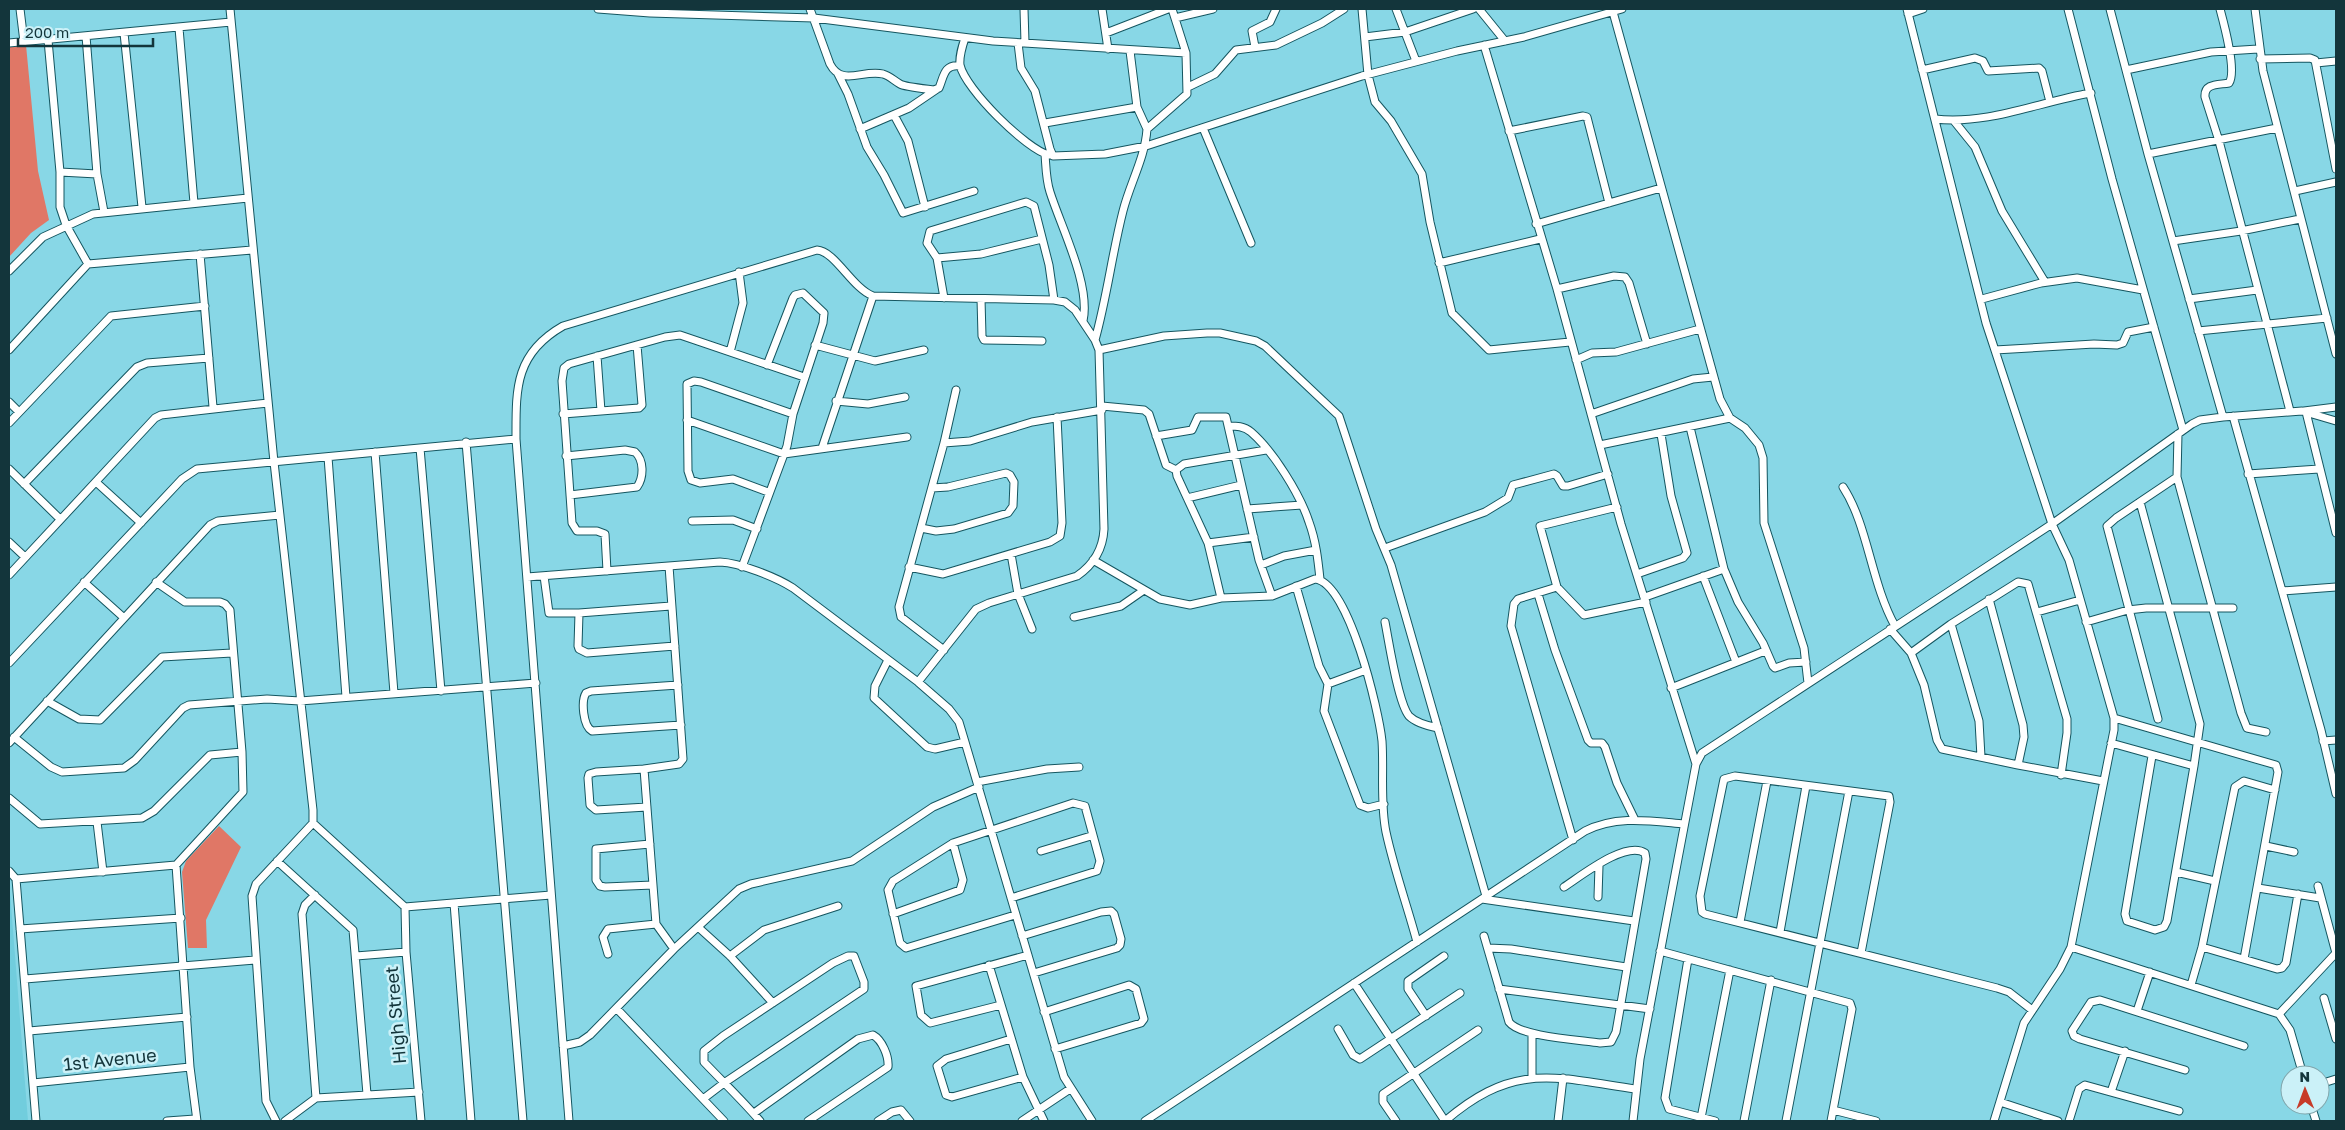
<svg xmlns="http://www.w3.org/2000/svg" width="2345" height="1130" viewBox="0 0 2345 1130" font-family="'Golos Text',sans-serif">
<rect width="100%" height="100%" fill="#88d7e6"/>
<path fill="#71cddd" d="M9,879L28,1121H9Z"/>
<path fill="#e07766" d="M26,45L38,171L49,220L31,233L9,257V47Z
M219,826L241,847L206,920L207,948H188L182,872L186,861Z"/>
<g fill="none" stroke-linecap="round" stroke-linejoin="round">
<defs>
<path id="minor" d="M20,9L24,42
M230,9L274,462L313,810V823L256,884L252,896L266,1101L276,1121
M598,9L650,13L814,18L993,41L1186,53
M810,9L830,64C842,87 863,69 883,74C890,76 893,80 900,84C905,87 927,89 934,90L939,88C944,76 944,64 960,66
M1024,9L1025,43
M1102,9L1108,49
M1362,9L1368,75L1375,102L1391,121L1422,174L1430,222L1452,313L1489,350L1570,342
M1396,9L1416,61
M1479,9L1505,41
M1907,9L1986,323L2052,524L2069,560L2114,718V730L2071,947L2060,969L2024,1023L1994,1121
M2068,9L2112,179L2183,430
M2110,9L2148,154L2223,417L2302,411L2336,421
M2220,9C2224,24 2237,71 2229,83C2218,85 2204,83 2205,97L2219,141L2290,411
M2255,9L2263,71L2336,354
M1613,12L1720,399L1730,418L1745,428L1759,445L1763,458L1764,523L1804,648L1808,683
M1908,14L1923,9
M1175,18L1213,9
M179,28L194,203
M124,33L142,207
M1106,33L1168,9
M86,36L97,174L104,212
M1365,37L1405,32L1473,9
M965,38C962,47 959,56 960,65C965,89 1027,150 1049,155
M48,40L60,172V207L66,225L88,264
M9,43L231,22
M1018,43L1021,68L1035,91L1050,149L1053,156L1105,154L1146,146L1362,76L1457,51L1524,37L1622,9
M1484,45L1557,289L1621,524L1696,764
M1255,47L1252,31L1270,22L1276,9
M1130,51L1137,107L1147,129
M2260,59L2310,58L2315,60L2336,169
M2316,63L2336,61
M1922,70L1975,58L1983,61L1988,71L2039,68L2042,71L2050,102
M2126,70L2211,52L2258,49
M838,74L848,94L867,147L884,175L903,213L974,191
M1188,87L1215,74L1236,50L1276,45L1322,23L1344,9
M894,115L908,141L925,207
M1935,119C1989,125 2038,102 2091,93
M1954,121L1975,147L2002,211L2045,282
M1045,123L1137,107
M1203,128L1251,243
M860,129L909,108L937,89
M1509,131L1583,116L1587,117L1609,203
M1045,154C1046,167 1046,180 1050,192C1061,227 1091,285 1083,321
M2148,154L2277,128
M60,172L97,174
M2295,191L2336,182
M1536,224L1661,188
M2173,241L2241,231L2300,219
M200,254L213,407
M937,258L981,254L1042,239
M1439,263L1540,239
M9,271L43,237L93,214L248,198
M1557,289L1614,276L1625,277L1629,283L1647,344
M944,298L937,258L927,243L930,231L1026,202L1034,206L1049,265L1054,300
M981,299L982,336L984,340L1042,341
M1982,299L2041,283L2077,278L2143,290
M2189,299L2257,290
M2198,331L2327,318
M1095,340C1107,297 1112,254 1123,211C1130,183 1145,158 1147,129L1187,94L1186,53L1172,9
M815,345L875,361L924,350
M9,350L88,264L252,250
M1099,350L1164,336L1207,333H1220L1256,341L1265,346L1339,416L1376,529L1391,565L1486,896
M1995,350L2094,344L2117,345L2123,343L2128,332L2154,327
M730,352L743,303L739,272
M597,356L601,411
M1576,360L1592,353L1616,352L1700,329
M836,401L868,404L905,397
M9,402L19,412
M1102,406L1144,410L1149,414L1166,465L1176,470
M2304,411L2336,407
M2306,412L2336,533
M563,414L639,408L642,405L637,345
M1591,414L1693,379L1713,377
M2233,416L2321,730L2336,794
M687,420L784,454L907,437
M9,423L111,316L205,306
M1229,426C1236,426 1244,426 1251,432C1273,451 1300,494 1309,522C1316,541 1318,560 1320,579
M2178,434L2177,477L2241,713L2247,728L2266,732
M1156,436L1192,430L1198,417H1226L1259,560L1272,596
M466,442L523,1121
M944,443L970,441L1032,422L1102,410
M1600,445L1730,418
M420,448L441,691
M822,448L873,296
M375,452L394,693
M566,456L625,450L635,452C644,460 644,477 637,487L570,495
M328,457L346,697
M9,469L60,519
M2248,474L2319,469
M96,482L141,523
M24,484L137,367L147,363L209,358
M1843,487C1868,525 1871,583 1895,626
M768,492L733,479L700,483L691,480L688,471L687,384L694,381L701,382L793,414
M1187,498L1241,485
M2140,502L2200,724L2194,766L2167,921L2164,927L2155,930L2127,921L2125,914L2152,756
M1247,509L1302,505
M692,521L733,520L757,529
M921,528L936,531L954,529L1008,513L1013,506L1014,482L1010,475L1006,473L948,487L932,488
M9,542L25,557
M1208,543L1254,537
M1385,548L1485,512L1508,498L1513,485L1554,474L1557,476L1563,486H1568L1608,474
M1011,554L1018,594L1032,629
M1093,560L1160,599L1190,605L1221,598L1272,596L1315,579C1349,582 1379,712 1382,741C1384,771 1380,803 1386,832C1394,869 1407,905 1417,942
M1261,565L1284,556L1316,550
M669,566L683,759L679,764L644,769L656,924L674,949
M742,567L787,446L793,414L823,323L824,313L803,293L795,295L793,298L767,365
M909,567L943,574L1050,542L1060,536L1062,523L1057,417
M1724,569L1738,602L1763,643L1773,666L1775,668L1789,663L1806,662
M607,571L605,534L597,531H577L572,523L562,381L564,368L569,364L665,337L680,335L804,377
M1637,574L1683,558L1687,553L1671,496L1661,434
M9,575L155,418L161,415L268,403
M544,576L549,613H579
M1703,576L1736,662
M527,577L720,562C740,563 776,577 793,588L918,682L949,709L959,722L965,742L1064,1077L1092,1121
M84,582L123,617
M1296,586L1319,666L1328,684
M1557,587L1540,526L1617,507
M2282,591L2336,587
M1538,594L1555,650L1588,740L1591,743H1602L1605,747L1617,783L1635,820
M1645,597L1724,569L1690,427
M1221,598L1208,543L1177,476L1176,470L1184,464L1266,450
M1989,599L2023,725L2024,737L2018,765L2103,781
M671,606L579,613L578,646L579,649L587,653L675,646
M2037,612L2080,600
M1074,617L1121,606L1144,590
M1385,622C1389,642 1398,703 1409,716C1416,723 1428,726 1438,728
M2086,622L2128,610L2146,608H2233
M1951,624L1979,721L1981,757
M1890,629L1911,653L1951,624L2018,582L2028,584L2067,719V733L2061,775
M944,650L901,617L899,607L944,443L956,390
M1911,653L1924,685L1937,740L1942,749L2018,765
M888,660L875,686L874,698L927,747L935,749L965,742
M9,663L182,479L197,469L516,439
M1366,670L1328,684L1324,711L1360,805L1368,808L1384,804
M678,685L591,691L586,693C581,701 583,726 592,731L681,725
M1671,688L1765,651
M47,701L79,719L100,720L162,657L232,653
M2114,718L2276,765L2278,772L2244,959
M2158,719L2107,526L2116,518L2177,477
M14,737L51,767L62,772L124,768L135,760L183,708L189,705L267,699L300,701L536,683
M2323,741L2336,740
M9,743L210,525L218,521L280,515
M2111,743L2194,766
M644,769L596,772L589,774L588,778L590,805L596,810L647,807
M977,782L1047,769L1079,767
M9,798L40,824L142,818L154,811L210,755L242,752
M97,822L103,872
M313,823L405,907L551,895
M1573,840L1511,626L1514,604L1518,599L1557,587L1584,615L1646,602
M650,844L596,849V880L600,886L605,887L653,885
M2266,846L2294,852
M1041,851L1091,836
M277,861L353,930L367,1094
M176,865L190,1067L197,1121
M9,871L16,879L36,1121
M2176,872L2215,881
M16,879L176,865L243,792L242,752L230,610L225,604L220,602H185L156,582
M2258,888L2320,898
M315,895L305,905L302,914L316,1098L419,1092
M1598,897L1599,866
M1011,898L1097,871L1100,861L1085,806L1073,803L953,843L893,881L888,890L900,943L906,948L1015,915
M1482,899L1634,921
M454,903L471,1121
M405,907L406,952L421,1121
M893,914L960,890L963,880L953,843
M1740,922L1767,781
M698,927L730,956L773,1003
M20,929L181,918
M1780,932L1806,786
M1022,936L1101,912L1111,911L1114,914L1121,939L1120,945L1117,948L1034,973
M1484,936L1509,1022C1520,1037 1581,1040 1600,1043L1611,1042L1616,1032L1646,859L1645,853C1626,840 1581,876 1564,887
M2071,947L2279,1014L2290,1030L2303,1075
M2202,947L2277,969L2282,968L2286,963L2298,894
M1488,948L1511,949L1626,967
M1660,951L1850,1003L1852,1009L1831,1121
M1861,953L1890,802L1889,796L1735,776L1724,779L1700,896L1702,912L1705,914L1997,988L2009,992L2032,1010
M608,954L603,937L608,929L656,924
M356,956L406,952
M730,956L764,930L838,906
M1688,959L1665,1098L1669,1109L1715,1121
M989,965L1023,1077L1044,1121
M25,979L255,960
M1354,983L1445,1121
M2191,985L2202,947L2235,787L2244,781L2275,790
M1499,989L1650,1009
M2324,998L2336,1039
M1001,1005L930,1023L921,1015L916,986L1028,955
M617,1009L724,1121
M2137,1011L2150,972
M1044,1012L1129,985L1136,989L1144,1019L1141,1023L1055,1049
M2279,1014L2336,953L2318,886
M1426,1016L1408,989V981L1444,956
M1338,1029L1353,1055L1360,1059L1460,993
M29,1031L187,1017
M1011,1039L946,1059L937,1066L946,1095L952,1097L1023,1077
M563,1046L580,1042L590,1035L674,949L739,889L751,884L852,861L933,807L979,787
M2185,1070L2080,1039L2074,1036L2072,1031L2091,1002L2100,1000L2244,1046
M1532,1077V1033
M33,1083L190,1067
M2320,1084L2336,1079
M2111,1092L2125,1051
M703,1099L724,1083L864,989V982L854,956H848L833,963L723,1036L704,1051V1062C723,1082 743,1101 760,1121
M2000,1102L2058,1121
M2311,1105L2316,1121
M1833,1110L1876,1121
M754,1113L858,1039L873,1035C882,1040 889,1056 888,1067L808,1121
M1701,1118L1730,970
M167,1121L195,1119
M285,1121L316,1098
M569,1121L516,439C516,390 514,354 563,326L817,250C835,251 852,288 873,296L1054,300L1065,302L1075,310L1095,340L1099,350L1104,529C1103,549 1093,565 1077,576L989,603L976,609L918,682
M878,1121L892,1112L901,1110L910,1121
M1022,1121L1070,1089
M1145,1121L1585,831C1617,815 1650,821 1684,824
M1396,1121L1383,1102V1094L1478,1030
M1445,1121C1514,1062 1553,1077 1635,1089
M1558,1121L1563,1078
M1633,1121L1640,1059L1696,764L1702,753L2052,524L2192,424L2200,420L2223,417
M1744,1121L1771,980
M1786,1121L1849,791
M2069,1121L2079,1089L2085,1085L2179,1111"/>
</defs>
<use href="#minor" stroke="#155660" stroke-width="9"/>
<use href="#minor" stroke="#fff" stroke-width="7"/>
</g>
<g text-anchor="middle" stroke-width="5" stroke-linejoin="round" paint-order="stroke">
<g font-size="18" fill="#13353b" stroke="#cbf1f8">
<text transform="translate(396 1015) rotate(-95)" y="6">High Street</text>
<text transform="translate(110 1060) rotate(-6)" y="6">1st Avenue</text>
</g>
</g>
<rect width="2345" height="1130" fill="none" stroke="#13353b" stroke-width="20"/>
<g transform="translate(2305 1090) rotate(359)"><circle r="24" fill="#cbf1f8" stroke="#81a6ac"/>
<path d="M0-4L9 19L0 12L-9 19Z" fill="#c73b29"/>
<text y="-8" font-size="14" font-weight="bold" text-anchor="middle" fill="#13353b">N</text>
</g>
<path d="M18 38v8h135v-8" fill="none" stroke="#13353b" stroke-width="2.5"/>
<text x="25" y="38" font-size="15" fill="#13353b" stroke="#cbf1f8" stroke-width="4" paint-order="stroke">200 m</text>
</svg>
